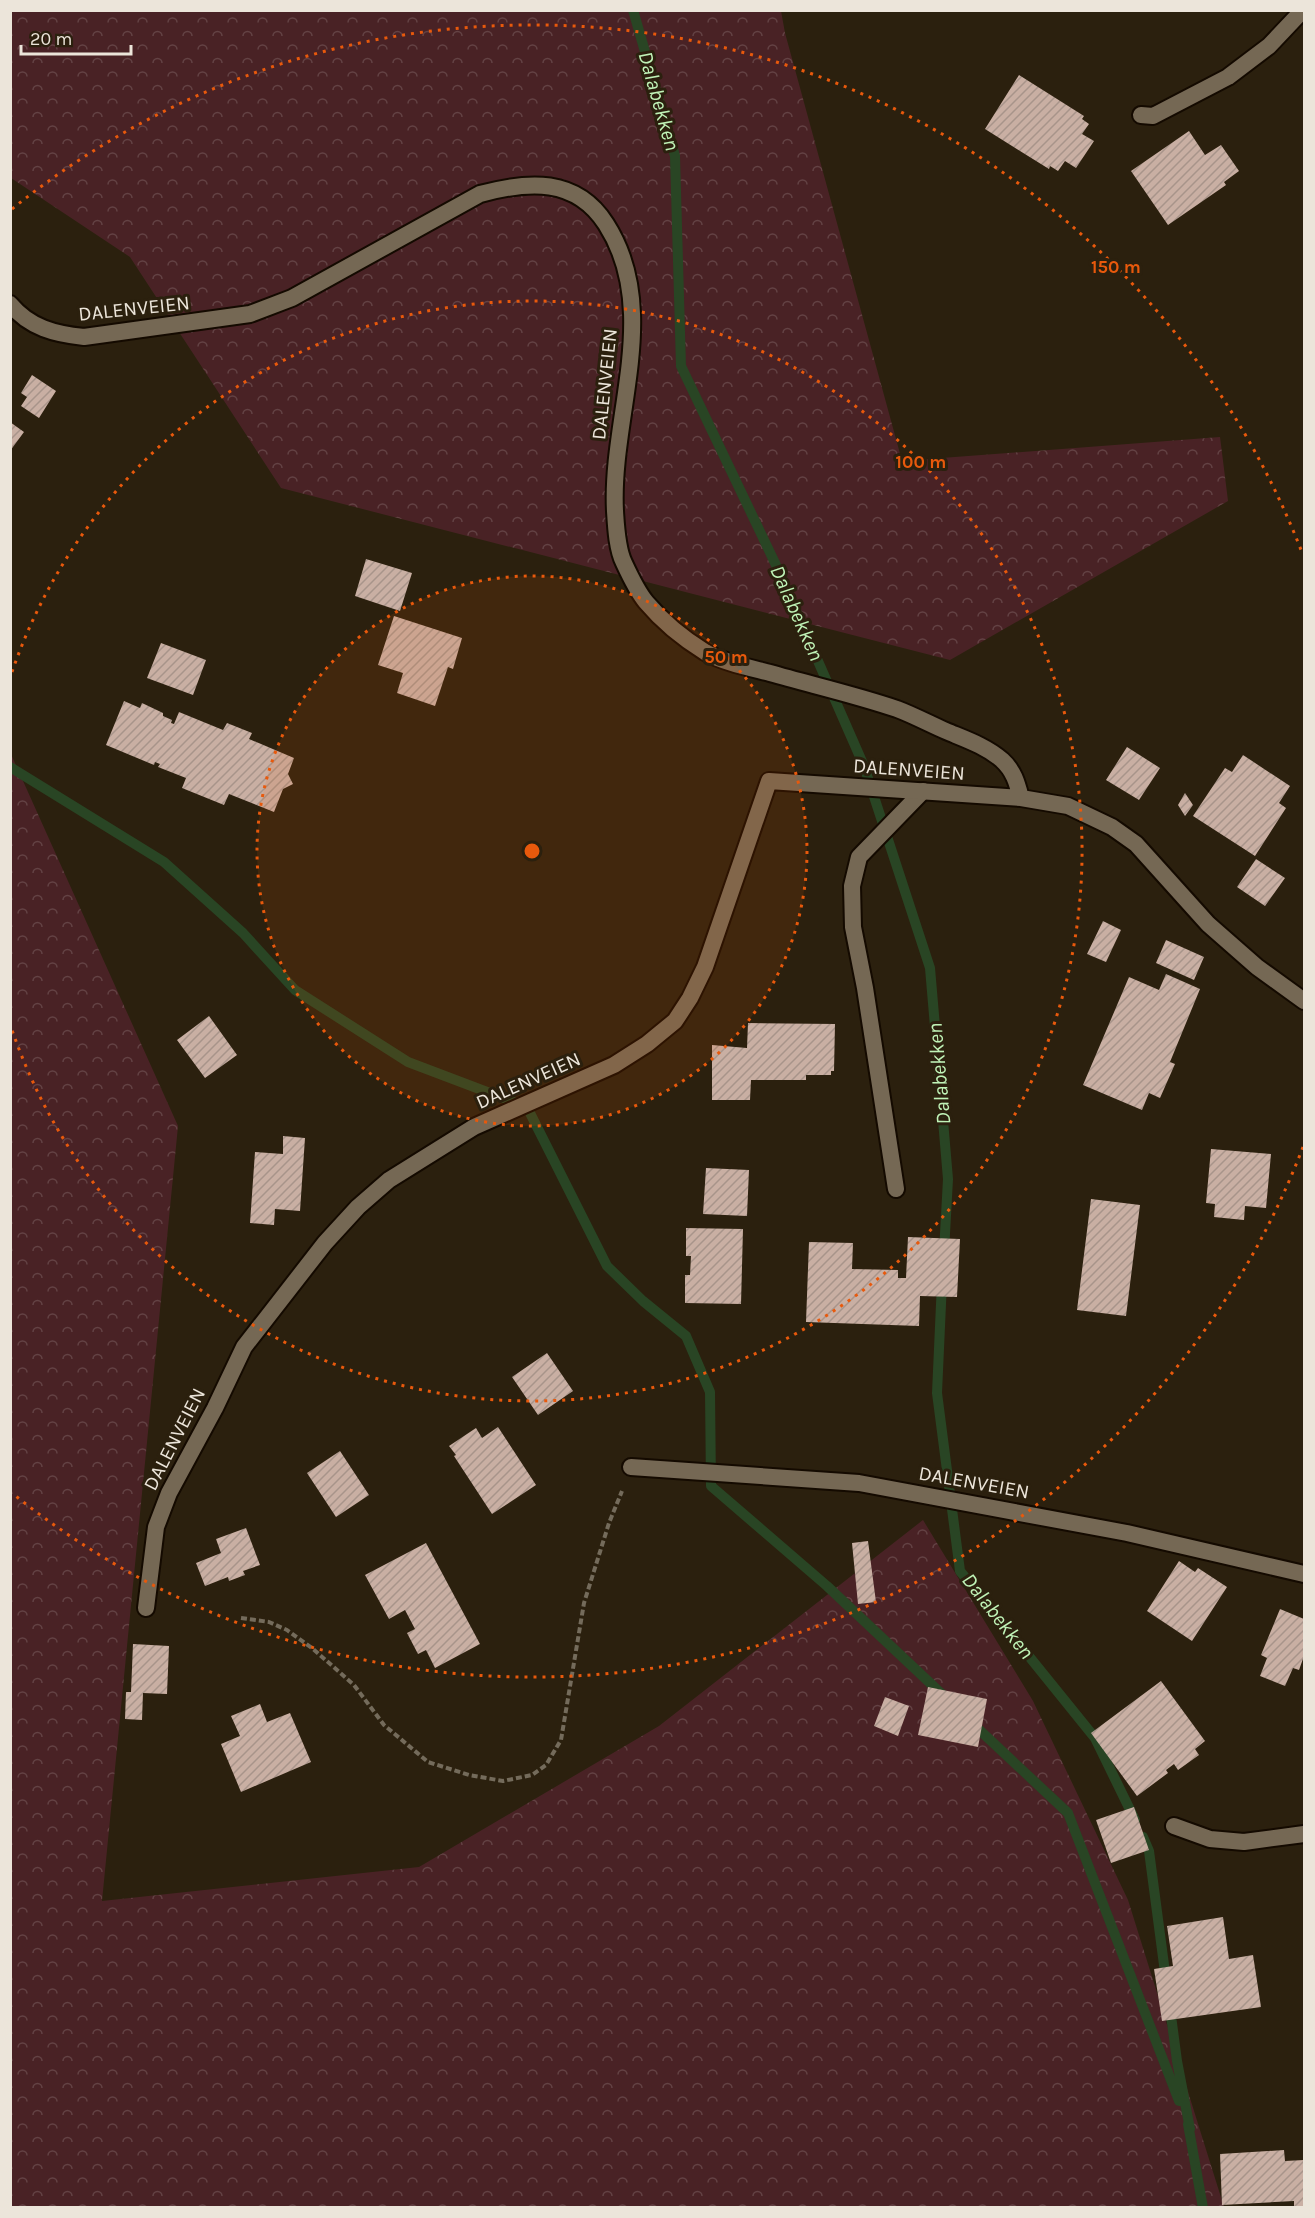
<svg xmlns="http://www.w3.org/2000/svg" width="1315" height="2218" viewBox="0 0 1315 2218" font-family="Karla,sans-serif">
<defs>
<pattern id="forest-crowns" width="20" height="18" patternUnits="userSpaceOnUse" patternTransform="scale(1.5)"><rect width="20" height="18" fill="#492225"/><path d="M2 6a3 3 0 1 1 6 0M12 15a3 3 0 1 1 6 0" fill="none" stroke="#634244"/></pattern>
<pattern id="building-hatch" width="6" height="6" patternUnits="userSpaceOnUse" patternTransform="scale(1.5)"><rect width="6" height="6" fill="#c9afa3"/><path d="M-1 1l2-2M0 6l6-6M5 7l2-2" fill="none" stroke="#a8948a"/></pattern>
</defs>
<rect width="100%" height="100%" fill="#2b200e"/>
<path fill="url(#forest-crowns)" d="M10,11H781L785,33L902,461L1220,437L1228,501L950,660L281,488L130,257L11,178Z
M10,752L178,1126L102,1901L419,1867L659,1726L923,1520L1033,1701L1128,1900L1224,2207H11Z"/>
<g fill="none" stroke-linecap="round" stroke-linejoin="round">
<path stroke="#294524" stroke-width="10" d="M633,10L675,156L681,366L775,563L864,766L930,968L948,1179L944,1252
M10,767L164,862L243,933L295,990L408,1062L527,1107L607,1266L643,1301L686,1336L710,1392L711,1486L827,1586L946,1698
M942,1282L937,1393L960,1571L1095,1738L1135,1820
M972,1723L1068,1813L1179,2101
M1143,1837L1149,1851L1166,1980
M1170,2008L1177,2061L1190,2129
M1188,2124L1203,2208"/>
</g>
<path fill="url(#building-hatch)" d="M1019,75L1084,116L1082,119L1089,124L1082,134L1094,141L1076,168L1065,161L1058,171L1050,166L1049,169L985,129Z
M1189,131L1205,155L1221,145L1239,171L1224,182L1226,185L1168,225L1131,171Z
M32,375L56,391L39,418L21,406L27,397L21,393Z
M10,422L24,432L10,451Z
M366,559L412,573L400,611L355,596Z
M394,616L462,638L453,669L448,667L435,706L397,693L403,673L378,665Z
M161,643L206,660L193,695L147,678Z
M124,701L140,708L142,703L163,713V716L172,720L171,723L174,724L179,712L223,730L227,723L252,733L249,739L294,758L288,774L293,784L283,789L274,812L229,794L224,805L182,788L186,778L158,767L160,764L155,762L154,765L106,745Z
M1127,747L1160,768L1139,800L1106,780Z
M1243,755L1290,786L1279,803L1286,808L1255,856L1193,816L1225,768L1232,772Z
M1185,793L1193,805L1185,816L1178,805Z
M1256,859L1285,878L1265,906L1237,887Z
M1103,921L1121,930L1106,962L1087,954Z
M1166,940L1204,957L1194,980L1156,963Z
M1166,974L1200,989L1170,1062L1175,1064L1160,1098L1149,1093L1142,1110L1083,1085L1129,977L1159,990Z
M209,1016L237,1055L205,1078L177,1040Z
M748,1023L835,1024L834,1071H831V1075H806V1080H751L750,1100H712V1045L747,1048Z
M283,1136L305,1138L300,1211L275,1209L274,1225L250,1223L255,1152L283,1154Z
M1211,1149L1271,1154L1266,1208L1245,1206L1244,1220L1214,1217L1215,1204L1206,1203Z
M706,1168L749,1170L747,1216L703,1214Z
M1091,1199L1140,1205L1126,1316L1077,1310Z
M686,1228L743,1229L741,1304L685,1303V1275H690L691,1256H686Z
M908,1237L960,1239L957,1297L920,1296L919,1326L806,1322L809,1242L853,1243L852,1269L898,1270V1278H906Z
M547,1353L573,1391L538,1415L512,1377Z
M498,1427L536,1485L492,1514L454,1456L456,1455L449,1446L476,1428L482,1438Z
M340,1451L369,1495L336,1517L307,1473Z
M246,1528L260,1565L243,1571L245,1575L229,1581L228,1577L205,1586L196,1563L221,1553L216,1539Z
M868,1541L876,1602L858,1604L852,1543Z
M426,1543L480,1644L435,1668L426,1650L418,1654L407,1633L415,1629L405,1610L389,1619L365,1575Z
M1179,1561L1195,1572L1198,1568L1227,1587L1192,1641L1147,1611Z
M1280,1609L1304,1619V1656L1299,1670L1293,1668L1285,1686L1260,1676L1267,1658L1261,1655Z
M133,1644L169,1646L167,1694L143,1693L142,1720L125,1719L126,1692H131Z
M1161,1681L1205,1741L1195,1749L1199,1755L1178,1770L1174,1764L1166,1770L1168,1773L1137,1796L1091,1733Z
M928,1687L987,1699L978,1747L918,1735Z
M885,1697L909,1706L898,1736L874,1726Z
M260,1704L267,1722L290,1713L311,1762L241,1792L221,1744L240,1736L231,1716Z
M1134,1807L1149,1850L1111,1863L1096,1820Z
M1223,1917L1229,1959L1253,1955L1261,2007L1162,2021L1154,1969L1173,1966L1167,1926Z
M1284,2150L1285,2161L1304,2160V2208H1294V2201L1222,2205L1220,2154Z"/>
<g fill="none" stroke-linecap="round" stroke-linejoin="round">
<defs>
<path id="service" d="M1141,115L1153,116L1228,77L1269,46L1303,10
M896,1189L865,988L853,927L852,886L859,857L923,791
M1174,1826L1210,1839L1244,1842L1304,1834"/>
<path id="minor" d="M10,304C30,328 55,334 84,337L250,314L292,298L480,194C528,181 576,177 606,224C662,311 610,417 615,511C616,527 617,549 624,563C630,576 637,591 646,602C662,621 684,639 705,652C722,662 751,668 770,673C812,685 856,695 897,709C913,715 930,724 946,731C965,739 986,746 1002,760C1014,771 1017,783 1021,798
M631,1467L859,1483L1127,1533L1304,1574
M146,1608L156,1527L169,1493L215,1408L244,1347L325,1243L358,1207L389,1180L474,1127L614,1065L647,1044L675,1021L690,998L705,967L769,781L1021,798L1068,806L1112,827L1136,844L1208,924L1257,967L1304,1001"/>
</defs>
<use href="#service" stroke="#140a00" stroke-width="20"/>
<use href="#minor" stroke="#140a00" stroke-width="20"/>
<path stroke="#746b5b" stroke-width="4" stroke-dasharray="6 3" stroke-linecap="butt" d="M241,1618L269,1622L287,1630L312,1648L354,1685L384,1725L428,1762L469,1775L503,1781L532,1775L546,1765L561,1740L584,1603L609,1523L622,1491"/>
<use href="#service" stroke="#756854" stroke-width="16"/>
<use href="#minor" stroke="#756854" stroke-width="16"/>
</g>
<circle cx="532" cy="851" r="275" fill="#e8590c" fill-opacity=".12"/>
<g fill="none" stroke="#e8590c" stroke-width="3" stroke-dasharray="3 6">
<circle cx="532" cy="851" r="275"/>
<path d="M12 672A550 550 0 1 1 12 1030"/>
<path d="M1303 1147A826 826 0 0 1 12 1493M12 209A826 826 0 0 1 1303 555"/>
</g>
<g text-anchor="middle" stroke-width="6" stroke-linejoin="round" paint-order="stroke">
<g font-size="20" fill="#ece5da" stroke="#2b200e">
<text transform="translate(134 308) rotate(-6)" y="7">DALENVEIEN</text>
<text transform="translate(604 384) rotate(-84)" y="7">DALENVEIEN</text>
<text transform="translate(909 769) rotate(4)" y="7">DALENVEIEN</text>
<text transform="translate(528 1080) rotate(-24)" y="7">DALENVEIEN</text>
<text transform="translate(174 1439) rotate(-63)" y="7">DALENVEIEN</text>
<text transform="translate(974 1482) rotate(10)" y="7">DALENVEIEN</text>
</g>
<g font-size="21" font-style="italic" fill="#c0f3b7" stroke="#2b200e">
<text transform="translate(659 101) rotate(74)" y="7">Dalabekken</text>
<text transform="translate(797 613) rotate(66)" y="7">Dalabekken</text>
<text transform="translate(939 1074) rotate(-95)" y="7">Dalabekken</text>
<text transform="translate(998 1616) rotate(52)" y="7">Dalabekken</text>
</g>
</g>
<circle cx="532" cy="851" r="9" fill="#e8590c" stroke="#2b200e" stroke-width="3"/>
<g font-size="18" text-anchor="middle" font-weight="bold" fill="#e8590c" stroke="#2b200e" stroke-width="6" stroke-linejoin="round" paint-order="stroke">
<text x="1116" y="273">150 m</text>
<text x="921" y="468">100 m</text>
<text x="726" y="663">50 m</text>
</g>
<rect width="1315" height="2218" fill="none" stroke="#ece5da" stroke-width="24"/>
<path d="M21 45v9h110v-9" fill="none" stroke="#ece5da" stroke-width="3"/>
<text x="30" y="45" font-size="18" fill="#ece5da" stroke="#2b200e" stroke-width="4.5" paint-order="stroke">20 m</text>
</svg>
